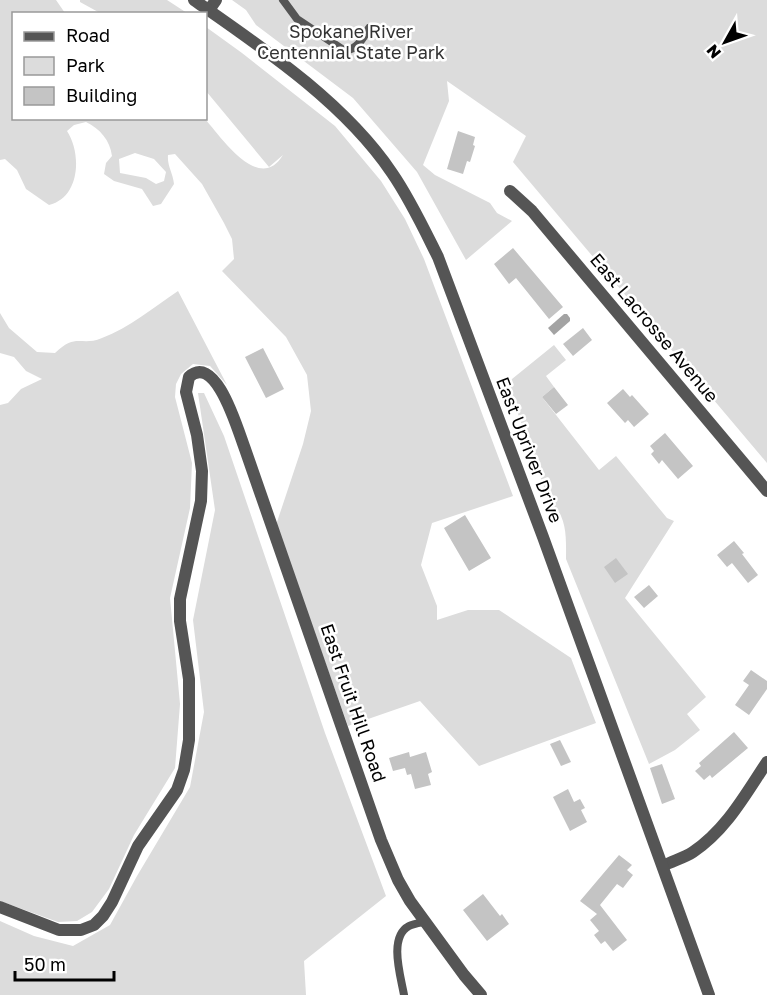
<svg xmlns="http://www.w3.org/2000/svg" width="767" height="995" viewBox="0 0 767 995" font-family="'Golos Text',sans-serif">
<rect width="100%" height="100%" fill="#fff"/>
<path fill="#dcdcdc" fill-rule="evenodd" d="M0,0H56L65,13L14,14V118L205,119C222,138 259,194 283,155L269,167L206,91V27L242,53L335,126L381,181L405,219L424,259L513,496L432,523L421,565L437,606V620L468,610H499L571,658L596,723L479,766L420,701L348,726L276,525L303,444L311,411L307,375L286,337L222,271L234,259L232,239L224,223L202,184L175,154L168,155C167,166 173,173 174,184L161,204L153,206L142,189L114,181L104,174L106,163L112,156C110,140 100,129 86,122L74,125L67,131C82,154 80,198 49,205L26,189L17,170L5,159L0,160ZM135,153L154,159L166,172L164,181L156,184L146,178L120,173L119,159Z
M80,0H167L187,13H100L80,2Z
M232,0H767V463L513,162L526,136L447,81L449,101L423,165L435,175L490,203L497,213L512,221L466,260L417,172L353,98L256,25L246,10Z
M178,291L227,385L210,366L193,364L181,374L176,384L175,397L192,463L190,508L170,598L180,704L175,768L134,835L109,889L92,912L77,921L58,922L0,901V405L8,403L21,389L42,379L26,371L14,357L0,353V313L9,328L37,352L55,353C77,332 80,347 102,338C129,328 154,307 178,291Z
M554,345L566,360L546,376L554,387L542,397L599,470L616,456L667,518L674,521L625,598L706,697L687,714L700,730L675,750L649,764L566,559C566,541 568,514 550,504L507,383Z
M198,393H204L224,436L325,733L386,896L304,961L306,995H0V921L34,936L73,946L110,925L137,876L190,787L204,712L193,620L215,510Z"/>
<path fill="#a3a3a3" d="M564,314H567L570,318V321L554,335L548,328Z"/>
<path fill="#c4c4c4" d="M458,131L475,137L473,145L475,146L470,162L467,161L463,174L447,169Z
M513,248L563,307L549,319L516,278L509,284L494,264Z
M583,328L592,340L573,356L563,344Z
M263,348L284,389L266,398L245,357Z
M554,387L568,405L556,414L542,397Z
M623,389L630,397L632,395L649,414L634,427L628,420L625,423L607,403Z
M665,433L693,466L678,479L662,460L659,464L651,454L654,451L650,446Z
M465,515L491,558L469,571L444,528Z
M734,541L744,553L742,554L758,575L748,583L732,563L727,567L717,555Z
M616,558L628,574L615,583L604,567Z
M649,585L658,596L644,608L634,597Z
M751,670L767,681V689L749,715L735,705L749,685L743,681Z
M734,732L748,748L712,778L710,775L704,780L695,771L701,766L699,763Z
M560,740L571,762L561,766L550,744Z
M409,752L410,757L426,752L432,772L428,774L431,785L415,789L411,774L407,775L405,768L393,771L389,758Z
M662,764L675,799L662,804L650,768Z
M568,789L574,802L580,799L585,808L581,810L587,822L570,831L553,797Z
M619,855L632,865L627,870L633,875L623,888L617,884L600,905L627,940L613,951L605,941L601,944L594,935L599,931L590,920L597,914L580,901Z
M483,894L500,916L502,914L509,924L487,941L463,910Z"/>
<g fill="none" stroke-linecap="round" stroke-linejoin="round">
<path stroke="#555" stroke-width="8" d="M283,0L297,19L345,51C358,49 363,38 369,28
M404,995C401,977 388,937 409,926C413,924 419,923 424,922"/>
<path stroke="#555" stroke-width="12" d="M209,10L216,0
M510,191L532,211L767,491
M663,866C672,861 684,858 693,852C726,830 745,795 767,762
M0,907L59,930H81L94,925L103,916L112,902L138,846L177,790L184,770L189,740V679L180,621V599L201,501L202,471L197,435L186,392L189,377C216,352 238,431 245,449L381,840L398,880L410,901L464,975L481,995"/>
<path stroke="#555" stroke-width="12" d="M194,0C263,48 345,103 392,173C410,199 424,229 438,257L543,537L709,995"/>
</g>
<g text-anchor="middle" stroke-width="5" stroke-linejoin="round" paint-order="stroke">
<g font-size="18" fill="#333" stroke="#fff">
<text x="351" y="38">Spokane River<tspan x="351" dy="21">Centennial State Park</tspan></text>
</g>
<g font-size="18" fill="#000" stroke="#fff">
<text transform="translate(654 328) rotate(50)" y="6">East Lacrosse Avenue</text>
<text transform="translate(529 450) rotate(69)" y="6">East Upriver Drive</text>
<text transform="translate(353 703) rotate(71)" y="6">East Fruit Hill Road</text>
</g>
</g>
<rect x="12" y="12" width="195" height="108" fill="#ffffff" stroke="#999999" stroke-width="1.5"/>
<rect x="24" y="32" width="30" height="9" fill="#555555" stroke="#999999" stroke-width="1.5"/>
<text x="66" y="42" font-size="18" fill="#000000">Road</text>
<rect x="24" y="57" width="30" height="18" fill="#dcdcdc" stroke="#999999" stroke-width="1.5"/>
<text x="66" y="72" font-size="18" fill="#000000">Park</text>
<rect x="24" y="87" width="30" height="18" fill="#c4c4c4" stroke="#999999" stroke-width="1.5"/>
<text x="66" y="102" font-size="18" fill="#000000">Building</text>
<g transform="translate(725 42) rotate(230)" stroke="#ffffff" stroke-width="4.5" paint-order="stroke">
<path d="M0-4.5L10 22L0 15L-10 22Z" fill="#000000"/>
<text y="-9" font-size="16" font-weight="bold" text-anchor="middle" fill="#000000">N</text>
</g>
<path d="M15 971v9h99v-9" fill="none" stroke="#000000" stroke-width="3"/>
<text x="24" y="971" font-size="18" fill="#000000" stroke="#ffffff" stroke-width="4.5" paint-order="stroke">50 m</text>
</svg>
